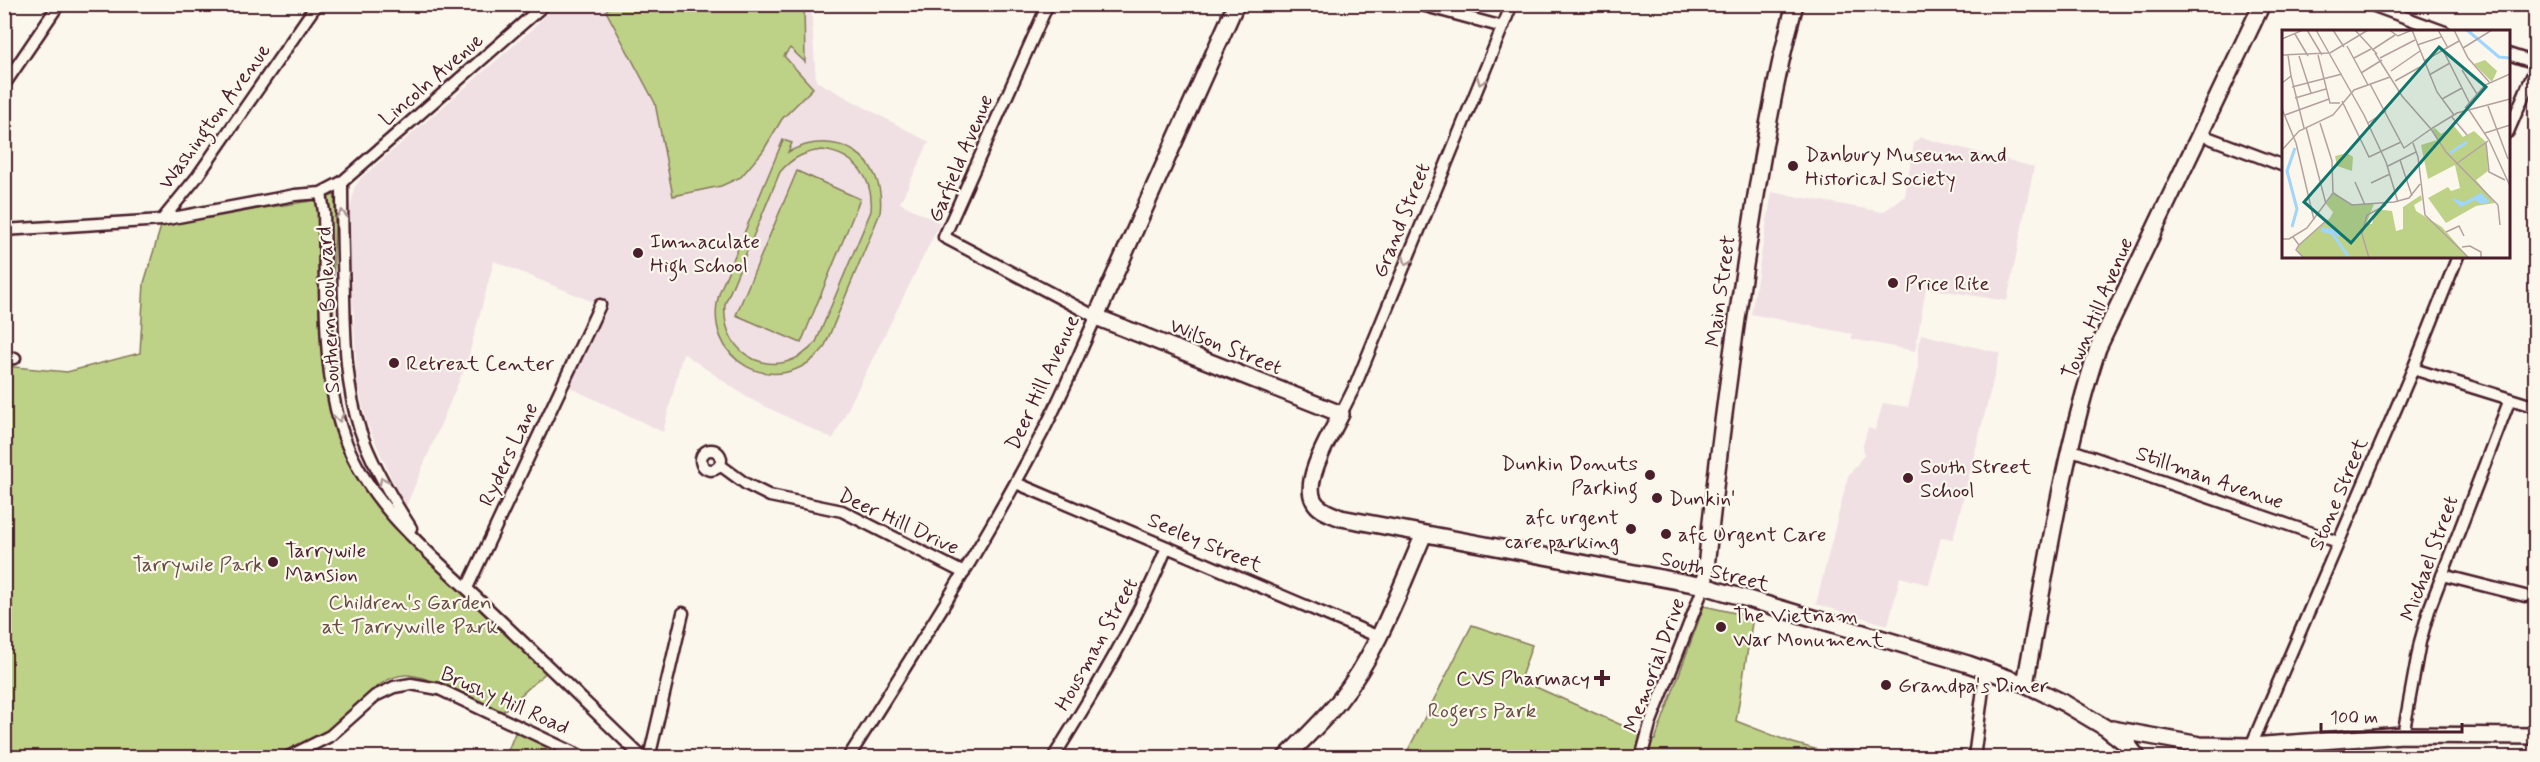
<svg xmlns="http://www.w3.org/2000/svg" width="2540" height="762" viewBox="0 0 2540 762" font-family="Mynerve,sans-serif">
<rect width="100%" height="100%" fill="#fbf7ec"/>
<filter id="ink" filterUnits="userSpaceOnUse"><feTurbulence type="fractalNoise" baseFrequency=".0167" numOctaves="2"/><feDisplacementMap in="SourceGraphic" scale="12" xChannelSelector="R" yChannelSelector="G"/><feConvolveMatrix kernelMatrix="1 2 1 2 8 2 1 2 1" color-interpolation-filters="sRGB"/></filter>
<g filter="url(#ink)">
<path fill="#f0e0e4" d="M556,5H811L816,81L929,142L900,203L940,223L833,439L748,398L683,353L663,432L569,387L608,308L494,261L467,362L405,509L367,423L357,382L350,246V211L354,188L361,178L528,33Z
M1920,137L2034,167L2007,301L1926,288L1915,351L1852,339V334L1751,314L1772,192L1883,212L1905,196L1914,143Z
M1921,334L2000,353L1953,539L1941,537L1929,585L1900,577L1888,625L1816,604L1848,476L1864,455L1863,445L1868,428L1875,430L1883,403L1908,407L1918,367V350Z"/>
<path fill="#bed287" stroke="#847859" stroke-width="1.5" fill-rule="evenodd" d="M611,4L804,5L805,62L790,48L784,56L813,88L782,119L763,151L741,177L721,186L673,196L655,103L606,11Z
M783,140L792,143L788,152C837,126 887,157 880,213L824,348C778,404 698,360 720,291ZM822,150C855,154 874,178 871,211L816,342C780,385 720,359 725,304L780,172C792,158 804,152 822,150Z
M797,171L860,199L801,343L736,315Z
M335,195C335,271 327,352 346,427C358,472 401,515 433,548C471,589 512,628 552,667L500,714C479,704 427,674 406,675C378,676 363,704 344,720C330,732 311,739 295,746L303,757H5L4,366L67,372L140,353L144,283L162,223L311,201Z
M1704,606L1753,617L1736,721L1793,743L1844,757L1404,758L1472,625L1532,645L1520,680L1655,740Z
M519,723L554,740L549,757L505,758Z"/>
<g fill="none" stroke-linecap="round" stroke-linejoin="round">
<defs>
<path id="street" d="M1418,4L1503,27
M2369,4L2445,32
M2508,54L2536,63
M4,85L59,4
M2508,132L2536,67
M2199,134L2284,166
M342,182C342,221 343,259 344,298C345,343 346,387 360,430C372,465 391,497 411,528
M321,193L324,212C326,281 321,373 344,437C370,507 430,553 482,603C536,654 589,706 643,758
M162,220L197,177L317,4
M4,230L162,220L295,195L321,193L342,182L545,4
M4,359L15,358
M2413,369L2536,407
M1341,414L1356,384L1512,4
M2069,449L2338,542
M701 460a10 10 0 1 1 20 0a10 10 0 1 1-20 0Z
M720,465L746,484L770,496L842,511L964,573
M1016,483L1379,637
M2442,575L2525,596
M467,588L600,305
M2403,735L2420,642L2430,607L2510,399
M2251,746L2413,369L2458,256
M286,758L330,736L375,696L394,687L411,684L439,689L585,758
M649,758L683,613
M848,758C914,653 981,550 1038,441C1060,401 1077,358 1096,317L944,237L1048,4
M1053,758C1096,689 1137,622 1167,547
M1641,758L1650,724L1704,586
M1974,758L1984,681L1988,670"/>
<path id="secondary" d="M1236,4L1096,317L1341,414C1331,435 1302,480 1314,501C1319,511 1332,514 1341,518L1704,586L1968,664L2025,684L2064,703L2106,728L2128,745L2138,758
M1704,586C1715,481 1728,376 1744,272C1758,182 1771,92 1795,4
M2025,684C2046,571 2062,457 2098,348L2262,4
M2112,729L2200,745L2251,746L2403,735L2536,736
M1285,758C1304,739 1323,721 1339,701C1378,652 1399,591 1424,534"/>
</defs>
<use href="#street" stroke="#4a1f2b" stroke-width="15"/>
<use href="#secondary" stroke="#4a1f2b" stroke-width="20"/>
<use href="#street" stroke="#fbf7ec" stroke-width="10"/>
<use href="#secondary" stroke="#fbf7ec" stroke-width="15"/>
</g>
<defs><path id="oneway-chevron" d="M-2-3.5L2.5 0L-2 3.5" fill="none" stroke-width="1.6" stroke-linecap="round" stroke-linejoin="round" transform="scale(1.5)"/></defs>
<g stroke="#ab9695">
<use href="#oneway-chevron" transform="translate(1481 81) rotate(112)"/>
<use href="#oneway-chevron" transform="translate(342 214) rotate(-91)"/>
<use href="#oneway-chevron" transform="translate(1407 261) rotate(112)"/>
<use href="#oneway-chevron" transform="translate(339 418) rotate(75)"/>
<use href="#oneway-chevron" transform="translate(383 481) rotate(-116)"/>
</g>
</g>
<g fill="#4a1f2b" stroke="#fbf7ec" stroke-width="2">
<circle cx="1793" cy="166" r="6"/>
<circle cx="638" cy="253" r="6"/>
<circle cx="1893" cy="283" r="6"/>
<circle cx="394" cy="363" r="6"/>
<circle cx="1650" cy="475" r="6"/>
<circle cx="1908" cy="478" r="6"/>
<circle cx="1657" cy="498" r="6"/>
<circle cx="1631" cy="529" r="6"/>
<circle cx="1666" cy="534" r="6"/>
<circle cx="273" cy="562" r="6"/>
<circle cx="1721" cy="627" r="6"/>
<path d="M1599 669h6v6h6v6h-6v6h-6v-6h-6v-6h6z"/>
<circle cx="1886" cy="685" r="6"/>
</g>
<g text-anchor="middle" stroke-width="4.5" stroke-linejoin="round" paint-order="stroke">
<g font-size="21" fill="#4a1f2b" stroke="#fbf7ec">
<text transform="translate(431 79) rotate(-41)" y="7">Lincoln Avenue</text>
<text transform="translate(214 116) rotate(-54)" y="7">Washington Avenue</text>
<text transform="translate(960 158) rotate(-67)" y="7">Garfield Avenue</text>
<text transform="translate(1401 220) rotate(-68)" y="7">Grand Street</text>
<text transform="translate(1720 291) rotate(-82)" y="7">Main Street</text>
<text transform="translate(2097 308) rotate(-67)" y="7">Town Hill Avenue</text>
<text transform="translate(328 310) rotate(-93)" y="7">Southern Boulevard</text>
<text transform="translate(1226 346) rotate(22)" y="7">Wilson Street</text>
<text transform="translate(1042 382) rotate(-65)" y="7">Deer Hill Avenue</text>
<text transform="translate(508 454) rotate(-65)" y="7">Ryders Lane</text>
<text transform="translate(2210 477) rotate(19)" y="7">Stillman Avenue</text>
<text transform="translate(2338 494) rotate(-67)" y="7">Stone Street</text>
<text transform="translate(899 521) rotate(25)" y="7">Deer Hill Drive</text>
<text transform="translate(1205 542) rotate(23)" y="7">Seeley Street</text>
<text transform="translate(2429 558) rotate(-70)" y="7">Michael Street</text>
<text transform="translate(1715 571) rotate(14)" y="7">South Street</text>
<text transform="translate(1096 644) rotate(-61)" y="7">Housman Street</text>
<text transform="translate(1654 665) rotate(-70)" y="7">Memorial Drive</text>
<text transform="translate(505 700) rotate(24)" y="7">Brushy Hill Road</text>
</g>
<g font-size="21" fill="#4a1f2b" stroke="#fbf7ec" text-anchor="start">
<text x="1805" y="161">Danbury Museum and<tspan x="1805" dy="24">Historical Society</tspan></text>
<text x="650" y="248">Immaculate<tspan x="650" dy="24">High School</tspan></text>
<text x="1905" y="290">Price Rite</text>
<text x="406" y="370">Retreat Center</text>
<text x="1638" y="470" text-anchor="end">Dunkin Donuts<tspan x="1638" dy="24">Parking</tspan></text>
<text x="1920" y="473">South Street<tspan x="1920" dy="24">School</tspan></text>
<text x="1669" y="505">Dunkin'</text>
<text x="1619" y="524" text-anchor="end">afc urgent<tspan x="1619" dy="24">care parking</tspan></text>
<text x="1678" y="541">afc Urgent Care</text>
<text x="285" y="557">Tarrywile<tspan x="285" dy="24">Mansion</tspan></text>
<text x="1733" y="622">The Vietnam<tspan x="1733" dy="24">War Monument</tspan></text>
<text x="1590" y="685" text-anchor="end">CVS Pharmacy</text>
<text x="1898" y="692">Grandpa's Diner</text>
</g>
<g font-size="21" fill="#674c42" stroke="#fbf7ec">
<text x="198" y="571">Tarrywile Park</text>
<text x="410" y="609">Children's Garden<tspan x="410" dy="24">at Tarrywille Park</tspan></text>
<text x="1482" y="717">Rogers Park</text>
</g>
</g>
<g transform="translate(2282 30)">
<rect width="228" height="228" fill="#fbf7ec"/>
<path d="M203,30L215,41L210,52L192,34ZM172,96L181,107L192,101L204,112L206,141L194,150L213,173L194,176L164,193L146,168L166,157L169,161L178,158L173,135L146,149L139,115L155,110L150,100L153,98L159,104ZM65,123L71,127L70,141L55,136L53,126ZM52,162L67,174H92L84,194H90L94,179L110,181L114,201L121,199V177L139,165L140,170L132,175L134,181L160,197L187,228H23L15,221L17,215L48,188L51,182L44,174Z" fill="#bed287"/>
<path d="M199,163L208,172L199,174L193,170L179,177L169,168L182,172Z" fill="#9fd5fe"/>
<path fill="none" stroke="#9fd5fe" stroke-width="3" d="M185,0L217,27L228,28M168,123L185,112M10,197L15,179L5,141L13,118M40,199L53,201L57,206M39,200L50,203L66,226"/>
<path fill="none" stroke="#b4a19f" stroke-width="1.5" d="M25,0L40,25M34,0L82,85L104,132L116,172M51,0L62,17M73,0L95,24M107,0L116,6L130,0M130,0L155,62L172,85M156,0L166,18M172,0L186,28L208,53M13,4L26,26M0,9L21,0M135,15L159,7M65,16L86,55M181,18L210,0M90,20L113,5M161,20L188,74M93,23L120,66L149,99L175,83L228,69M0,25L48,23L86,0M36,25L48,73H58M17,26L29,63M72,28L89,19M98,28L133,10M142,31L177,11M180,40L195,64M109,41L138,21M79,43L100,30M147,45L168,33M9,46L22,98M113,51L138,37M0,53L9,46L6,25M88,54L122,118L149,99L164,122L216,175M10,57L60,44M13,68L44,59M160,69L180,58M60,71L87,127L119,112M206,76L226,129M185,77L207,110L228,156M183,78L203,55L228,44M0,79L14,113L32,190M3,85L47,69M169,86L185,105M86,93L104,81M24,97L44,174M203,103L228,95M204,112L207,142L223,150M131,113L136,127L143,185L187,228M0,120L17,101L51,85L72,60L108,47M118,130L130,166M174,134L206,111M106,136L134,122M73,152L83,175M89,153L108,144M51,163L70,175L112,172L127,168L138,154M216,175L218,195M164,202L177,196L182,206M11,207L17,215L14,220L22,228M0,209H7L25,198L51,163L50,131L38,93M17,215L45,190M180,217L188,216L199,222V228M87,228L80,204L85,185L104,175"/>
<path fill="#0f766e" fill-opacity="0.15" stroke="#0f766e" stroke-width="3" d="M157,17L204,57L69,213L22,172Z"/>
<rect width="228" height="228" fill="none" stroke="#4a1f2b" stroke-width="3"/>
</g>
<rect width="2540" height="762" fill="none" stroke="#fbf7ec" stroke-width="24"/>
<rect x="12" y="12" width="2516" height="738" fill="none" stroke="#4a1f2b" stroke-width="2" filter="url(#ink)"/>
<path d="M2321 723v9h141v-9" fill="none" stroke="#4a1f2b" stroke-width="3"/>
<text x="2330" y="723" font-size="18" fill="#4a1f2b" stroke="#fbf7ec" stroke-width="4.5" paint-order="stroke">100 m</text>
</svg>
